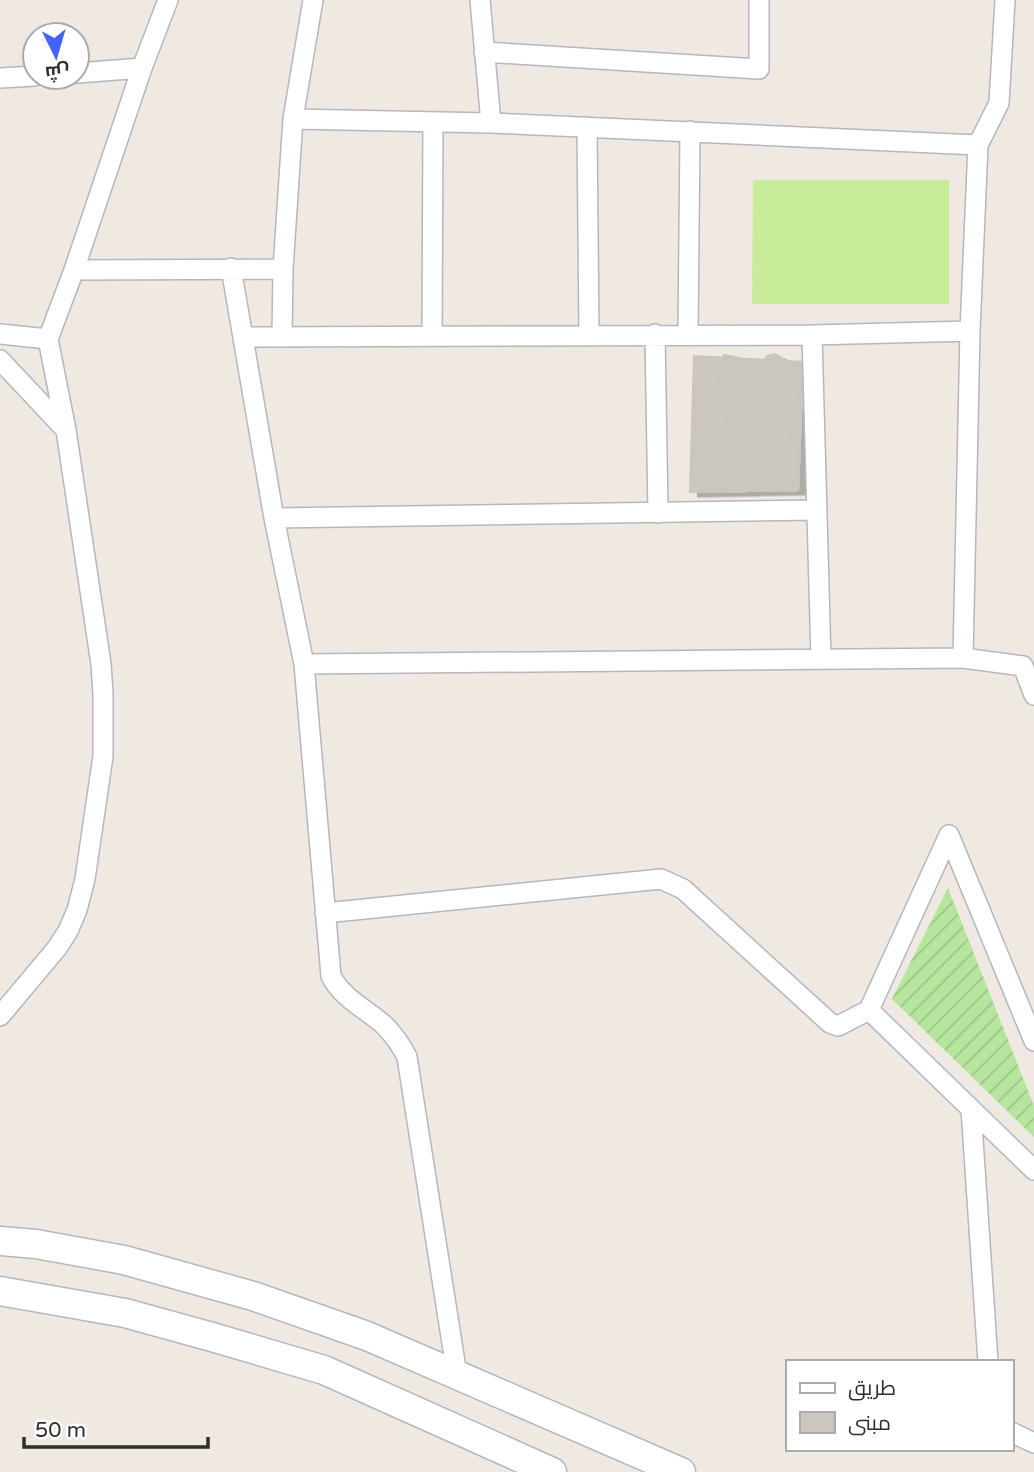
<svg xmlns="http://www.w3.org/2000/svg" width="1034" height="1472" viewBox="0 0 1034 1472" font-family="'Varela Round',Cairo,sans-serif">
<defs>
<pattern id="garden-furrows" width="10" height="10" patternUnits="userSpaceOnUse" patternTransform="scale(1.75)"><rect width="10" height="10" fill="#b6e59e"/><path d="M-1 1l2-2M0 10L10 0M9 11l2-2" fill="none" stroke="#9dc588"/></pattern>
<filter id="shadow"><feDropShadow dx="8" dy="4.5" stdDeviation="0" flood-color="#0004"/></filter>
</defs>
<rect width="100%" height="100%" fill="#efe9e1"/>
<path fill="url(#garden-furrows)" d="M948,888L1034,1106V1137L892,999Z"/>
<path fill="#c9ec9a" d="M753,180H949V304H752Z"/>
<path fill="#cbc7bf" stroke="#cbc5ba" stroke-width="2" filter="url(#shadow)" d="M774,354L781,357L783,360L784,368L803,372L786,455L743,445L744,440L722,434L727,417L719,413L714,404L724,355L763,363L767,356Z
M694,356L803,362L798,490L690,492Z"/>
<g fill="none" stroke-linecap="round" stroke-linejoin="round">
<defs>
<path id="street" d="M480,0L491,123
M484,52L759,69V0
M77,73L142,68
M0,78L35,76
M293,119L491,123L978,145
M587,127L589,335
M231,268L274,518L304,664L331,976C342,998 366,1009 384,1025C393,1034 401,1045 407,1057L457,1375
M74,270L283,269
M0,334L48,339
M655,334L658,513
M688,334L690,131
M432,335L433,122
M812,335L821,659
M282,336L283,269L293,119L313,0
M244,337L812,335L970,331
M0,360L65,429
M274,518L817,510
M963,658L970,331L978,145L999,103L1005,0
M304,664L963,658L1023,666
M1023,666L1034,695
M949,835L869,1010L1034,1170
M949,835L1034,1041
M325,913L661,879L683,889L830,1023L838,1026L869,1010
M0,1016L57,948L68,931L77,910L85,879L103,756V694L101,664L66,430L48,339L74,270L142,68L168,0
M971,1109L988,1362
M1011,1432L1034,1443"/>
<path id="secondary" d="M0,1241L36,1244L124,1260L253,1296L367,1336L681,1472
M0,1291L125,1313L212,1337L324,1370L552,1472"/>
</defs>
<use href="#street" stroke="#b4b7c1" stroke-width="22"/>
<use href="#secondary" stroke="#b4b7c1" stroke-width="31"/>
<use href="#street" stroke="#fff" stroke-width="19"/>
<use href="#secondary" stroke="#fff" stroke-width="28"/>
</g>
<rect x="786" y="1360" width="228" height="91" fill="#ffffff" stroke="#ababab" stroke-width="2"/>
<rect x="800" y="1383" width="35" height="10" fill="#ffffff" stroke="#ababab" stroke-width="2"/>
<text x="848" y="1395" font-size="21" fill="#2e2e2e">طريق</text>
<rect x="800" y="1412" width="35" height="21" fill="#cbc7bf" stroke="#ababab" stroke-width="2"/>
<text x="848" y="1430" font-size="21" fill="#2e2e2e">مبنى</text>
<g transform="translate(56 56) rotate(175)"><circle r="33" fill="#ffffff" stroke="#ababab" stroke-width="2"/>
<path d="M0-5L12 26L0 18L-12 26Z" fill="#4264fb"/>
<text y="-10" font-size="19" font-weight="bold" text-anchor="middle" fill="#2e2e2e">ش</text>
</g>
<path d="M24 1437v10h184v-10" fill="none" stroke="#2e2e2e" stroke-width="3.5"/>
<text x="35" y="1437" font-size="21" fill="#2e2e2e" stroke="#ffffff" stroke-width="5" paint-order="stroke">50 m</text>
</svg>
